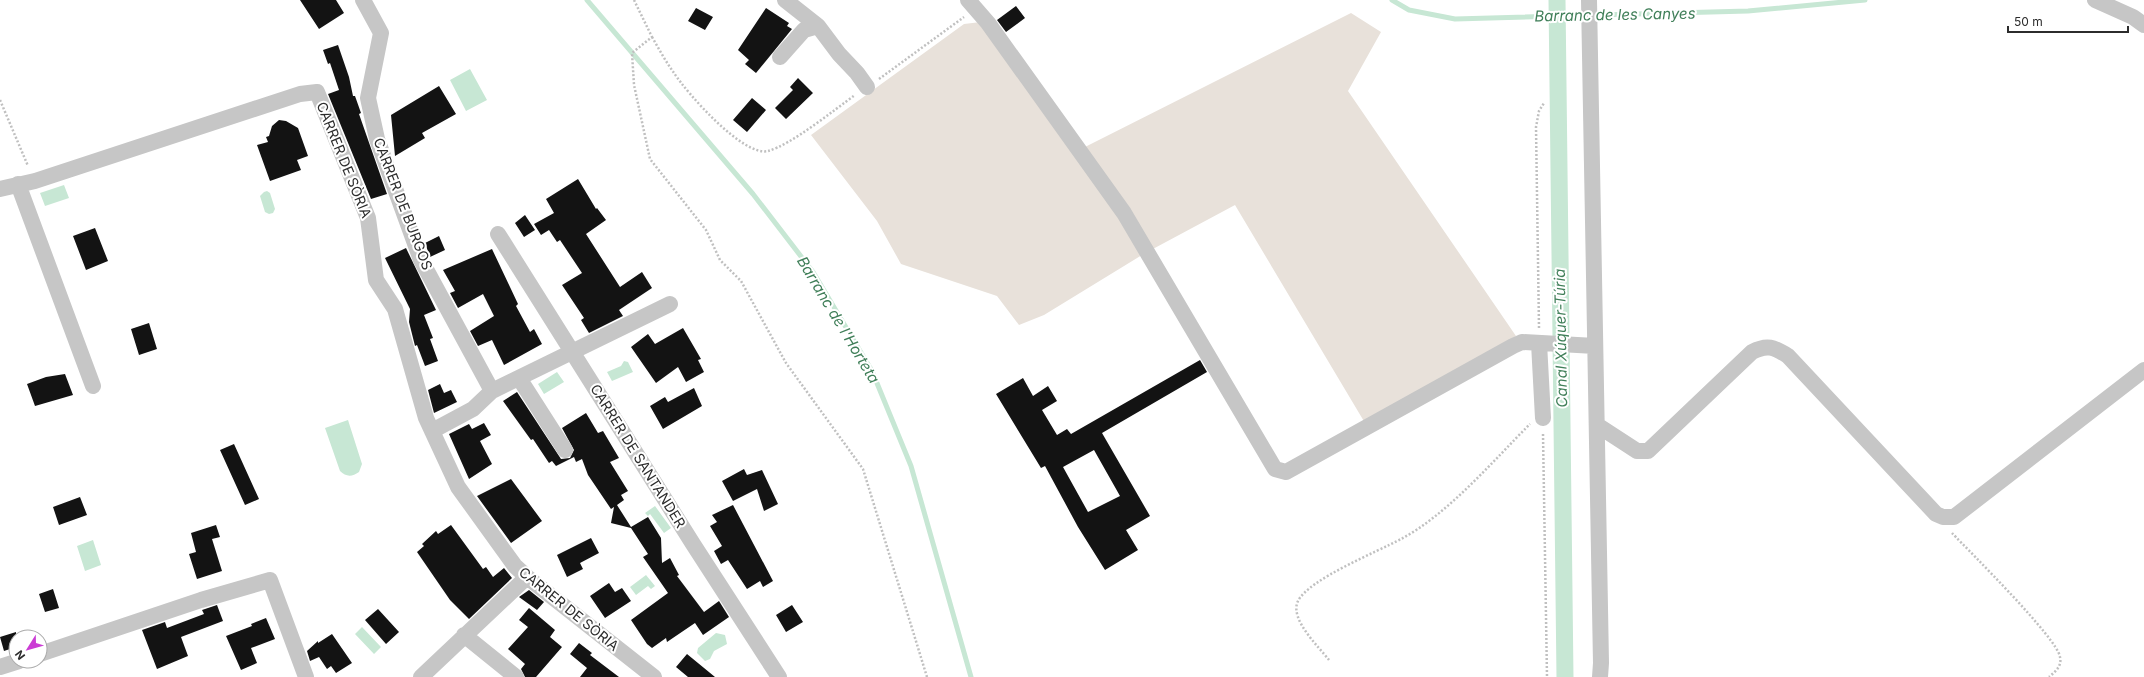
<svg xmlns="http://www.w3.org/2000/svg" width="2144" height="677" viewBox="0 0 2144 677" font-family="Inter,sans-serif">
<rect width="100%" height="100%" fill="#fff"/>
<path fill="#e8e1da" d="M1351,13L1381,32L1348,91L1516,336L1365,423L1235,205L1151,250L1083,148Z
M981,22L1120,215L1142,255L1044,315L1019,325L997,296L901,264L877,221L811,135L964,24Z"/>
<path fill="#c7e7d4" d="M470,69L487,100L466,111L450,80Z
M64,185L69,198L45,206L40,193Z
M267,191L270,193L275,209L273,213L269,214L265,212L260,196L264,192Z
M624,361L628,362L633,372L612,381L607,372L621,366Z
M557,372L564,382L544,394L538,384Z
M348,420L362,464L359,472C352,477 346,477 340,471L325,428Z
M655,506L671,528L664,533L650,514L648,516L645,513Z
M93,540L101,565L85,571L77,546Z
M646,575L655,586L651,589L648,586L636,595L630,587Z
M362,627L381,647L374,654L355,634Z
M716,633L725,635L727,644L714,651L710,659L705,661L697,653L698,648Z"/>
<g fill="none" stroke-linecap="round" stroke-linejoin="round">
<path stroke="#c7e7d4" stroke-width="5" d="M587,0L753,194L813,272L872,371L911,466L971,677
M1392,0L1409,10L1455,19L1748,11L1865,0"/>
<path stroke="#c7e7d4" stroke-width="17" d="M1557,0L1565,677"/>
</g>
<path fill="#131313" fill-rule="evenodd" d="M300,0H336L344,13L319,29Z
M1016,6L1025,18L1006,32L997,20Z
M696,8L713,17L705,30L688,21Z
M766,8L789,23L787,26L792,29L756,73L745,64L749,60L738,50Z
M338,45L349,77L353,96H355L361,113L359,114L387,194L371,199L328,94L339,90L330,63L328,64L323,50Z
M798,78L813,93L786,119L775,108L793,90L790,87Z
M439,86L456,114L422,133L425,138L395,156L391,115Z
M752,98L766,110L747,132L733,120Z
M279,120L286,121L298,128L308,156L297,160L301,170L270,181L257,145L268,142L266,137L269,136L272,126Z
M578,179L596,209L597,208L606,220L586,234L620,287L642,272L652,288L619,310L623,316L589,333L581,320L584,318L562,285L582,273L560,240L557,242L549,230L541,235L534,224L554,213L546,199Z
M525,215L535,230L524,237L515,223Z
M95,228L108,261L86,270L73,236Z
M439,236L445,250L430,257L425,243Z
M406,248L436,310L424,315L433,338L430,339L438,361L425,366L417,345L415,346L409,322L410,309L385,258Z
M492,249L518,304L516,306L530,332L534,329L542,344L504,365L492,340L478,346L470,331L494,316L483,294L458,308L450,293L455,291L443,270Z
M149,323L157,349L139,355L131,329Z
M683,328L701,359L698,360L704,372L686,382L678,367L656,383L631,347L648,334L655,344Z
M1200,360L1207,372L1102,433L1150,516L1126,530L1138,550L1105,570L1078,527L1045,466L1041,468L996,394L1023,378L1033,396L1048,386L1057,401L1042,410L1057,435L1067,429L1071,434ZM1094,450L1120,496L1088,512L1063,467Z
M65,374L73,395L35,406L27,384L46,377Z
M440,384L444,393L451,390L457,402L434,413L428,390Z
M694,388L702,406L663,429L650,406L665,397L668,402Z
M517,392L561,459L570,458L574,450L562,428L586,413L598,433L603,431L619,458L610,462L628,491L621,495L624,500L617,505L631,527L648,517L661,538L662,563L670,558L679,575L677,576L704,612L719,601L729,617L703,635L695,623L667,642L666,638L652,648L647,644L631,620L668,593L643,557L648,554L631,528L611,523L614,507L611,509L588,475L582,459L576,462L574,457L556,466L552,461L549,463L533,439L531,440L503,401Z
M484,423L491,435L480,441L492,464L469,479L449,434L469,424L472,429Z
M234,444L259,499L245,505L220,450Z
M744,469L747,475L762,470L778,504L764,511L757,489L733,501L722,481Z
M511,479L542,521L511,543L477,496Z
M80,497L87,515L59,525L53,507Z
M733,505L773,581L763,587L760,581L747,589L728,560L721,564L714,551L722,546L710,526L717,522L712,515Z
M216,525L220,537L212,539L222,571L197,579L189,554L196,552L191,533Z
M451,525L483,569L486,567L493,577L504,568L512,578L469,619L450,600L417,552L424,546L422,544L436,531L438,534Z
M591,538L599,553L580,563L583,569L567,577L557,555Z
M609,583L615,592L622,588L631,601L605,618L590,596Z
M53,589L59,608L45,612L39,594Z
M529,590L544,602L537,610L519,597Z
M217,605L223,621L181,637L188,656L157,669L142,630L165,622L167,628L204,614L202,610Z
M792,605L803,622L786,632L776,615Z
M529,608L555,630L550,637L562,647L536,677H525L521,669L525,664L508,649L528,627L519,620Z
M378,609L399,632L386,644L365,620Z
M266,618L275,639L251,648L257,663L241,670L226,636L252,626L251,624Z
M16,632V647L4,651L0,637Z
M332,634L352,663L336,673L331,666L327,669L319,657L310,661L307,651L318,641V643Z
M579,643L592,653L590,655L619,677H580L587,668L570,654Z
M687,654L715,677H688L676,667Z"/>
<g fill="none" stroke-linecap="round" stroke-linejoin="round">
<path stroke="#c0c0c0" stroke-width="2.5" stroke-dasharray="2 2" stroke-linecap="butt" d="M634,0L652,37L632,53L634,85L650,159L706,230L720,260L741,281L786,363L863,469L927,677
M652,37C659,49 666,62 674,73C687,93 743,157 768,151C791,145 834,110 855,95
M879,79L964,17
M0,100L28,166
M1539,328L1536,127L1539,111L1544,103
M1543,434L1547,677
M1952,533C1970,552 2058,639 2060,657C2062,666 2056,671 2049,677
M1329,660C1319,647 1289,619 1298,601C1309,579 1377,552 1401,539C1447,515 1493,461 1530,424"/>
<path stroke="#c6c6c6" stroke-width="16" d="M363,0L381,33L368,98L377,139L421,260L492,391
M785,0L818,26L839,54L857,73L867,87
M968,0L988,23L1124,213L1275,469L1286,472L1513,346L1522,342L1595,346
M1589,0L1601,663L1600,677
M2095,0L2133,17L2144,25
M780,57L804,30L818,26
M18,184L93,386
M0,189L35,181L300,94L317,92L368,218L376,280L395,309L426,418L458,487L515,566L527,577L654,677
M498,234L693,544L779,677
M1539,343L1543,418
M519,378L565,450
M1597,425L1637,451H1648L1752,352C1767,344 1774,347 1788,356L1936,514L1943,517H1954L2144,370
M432,431L473,409L492,391L670,304
M464,635L516,677
M40,654L201,600L270,580L306,677
M0,667L19,661
M421,677L527,577"/>
</g>
<g text-anchor="middle" stroke-width="4" stroke-linejoin="round" paint-order="stroke">
<g font-size="14" fill="#2c2c2c" stroke="#fff">
<text transform="translate(344 160) rotate(68)" y="5">CARRER DE SÒRIA</text>
<text transform="translate(403 204) rotate(69)" y="5">CARRER DE BURGOS</text>
<text transform="translate(638 456) rotate(58)" y="5">CARRER DE SANTANDER</text>
<text transform="translate(569 609) rotate(39)" y="5">CARRER DE SÒRIA</text>
</g>
<g font-size="15" font-style="italic" fill="#407f59" stroke="#fff">
<text transform="translate(1615 15) rotate(-1)" y="5">Barranc de les Canyes</text>
<text transform="translate(838 320) rotate(59)" y="5">Barranc de l'Horteta</text>
<text transform="translate(1561 338) rotate(-91)" y="5">Canal Xúquer-Túria</text>
</g>
</g>
<g transform="translate(28 649) rotate(233)"><circle r="19" fill="#ffffff" stroke="#ababab"/>
<path d="M0-3L7 15L0 10L-7 15Z" fill="#cb3cd4"/>
<text y="-6" font-size="11" font-weight="bold" text-anchor="middle" fill="#2c2c2c">N</text>
</g>
<path d="M2008 26v6h120v-6" fill="none" stroke="#2c2c2c" stroke-width="2"/>
<text x="2014" y="26" font-size="12" fill="#2c2c2c" stroke="#ffffff" stroke-width="3" paint-order="stroke">50 m</text>
</svg>
